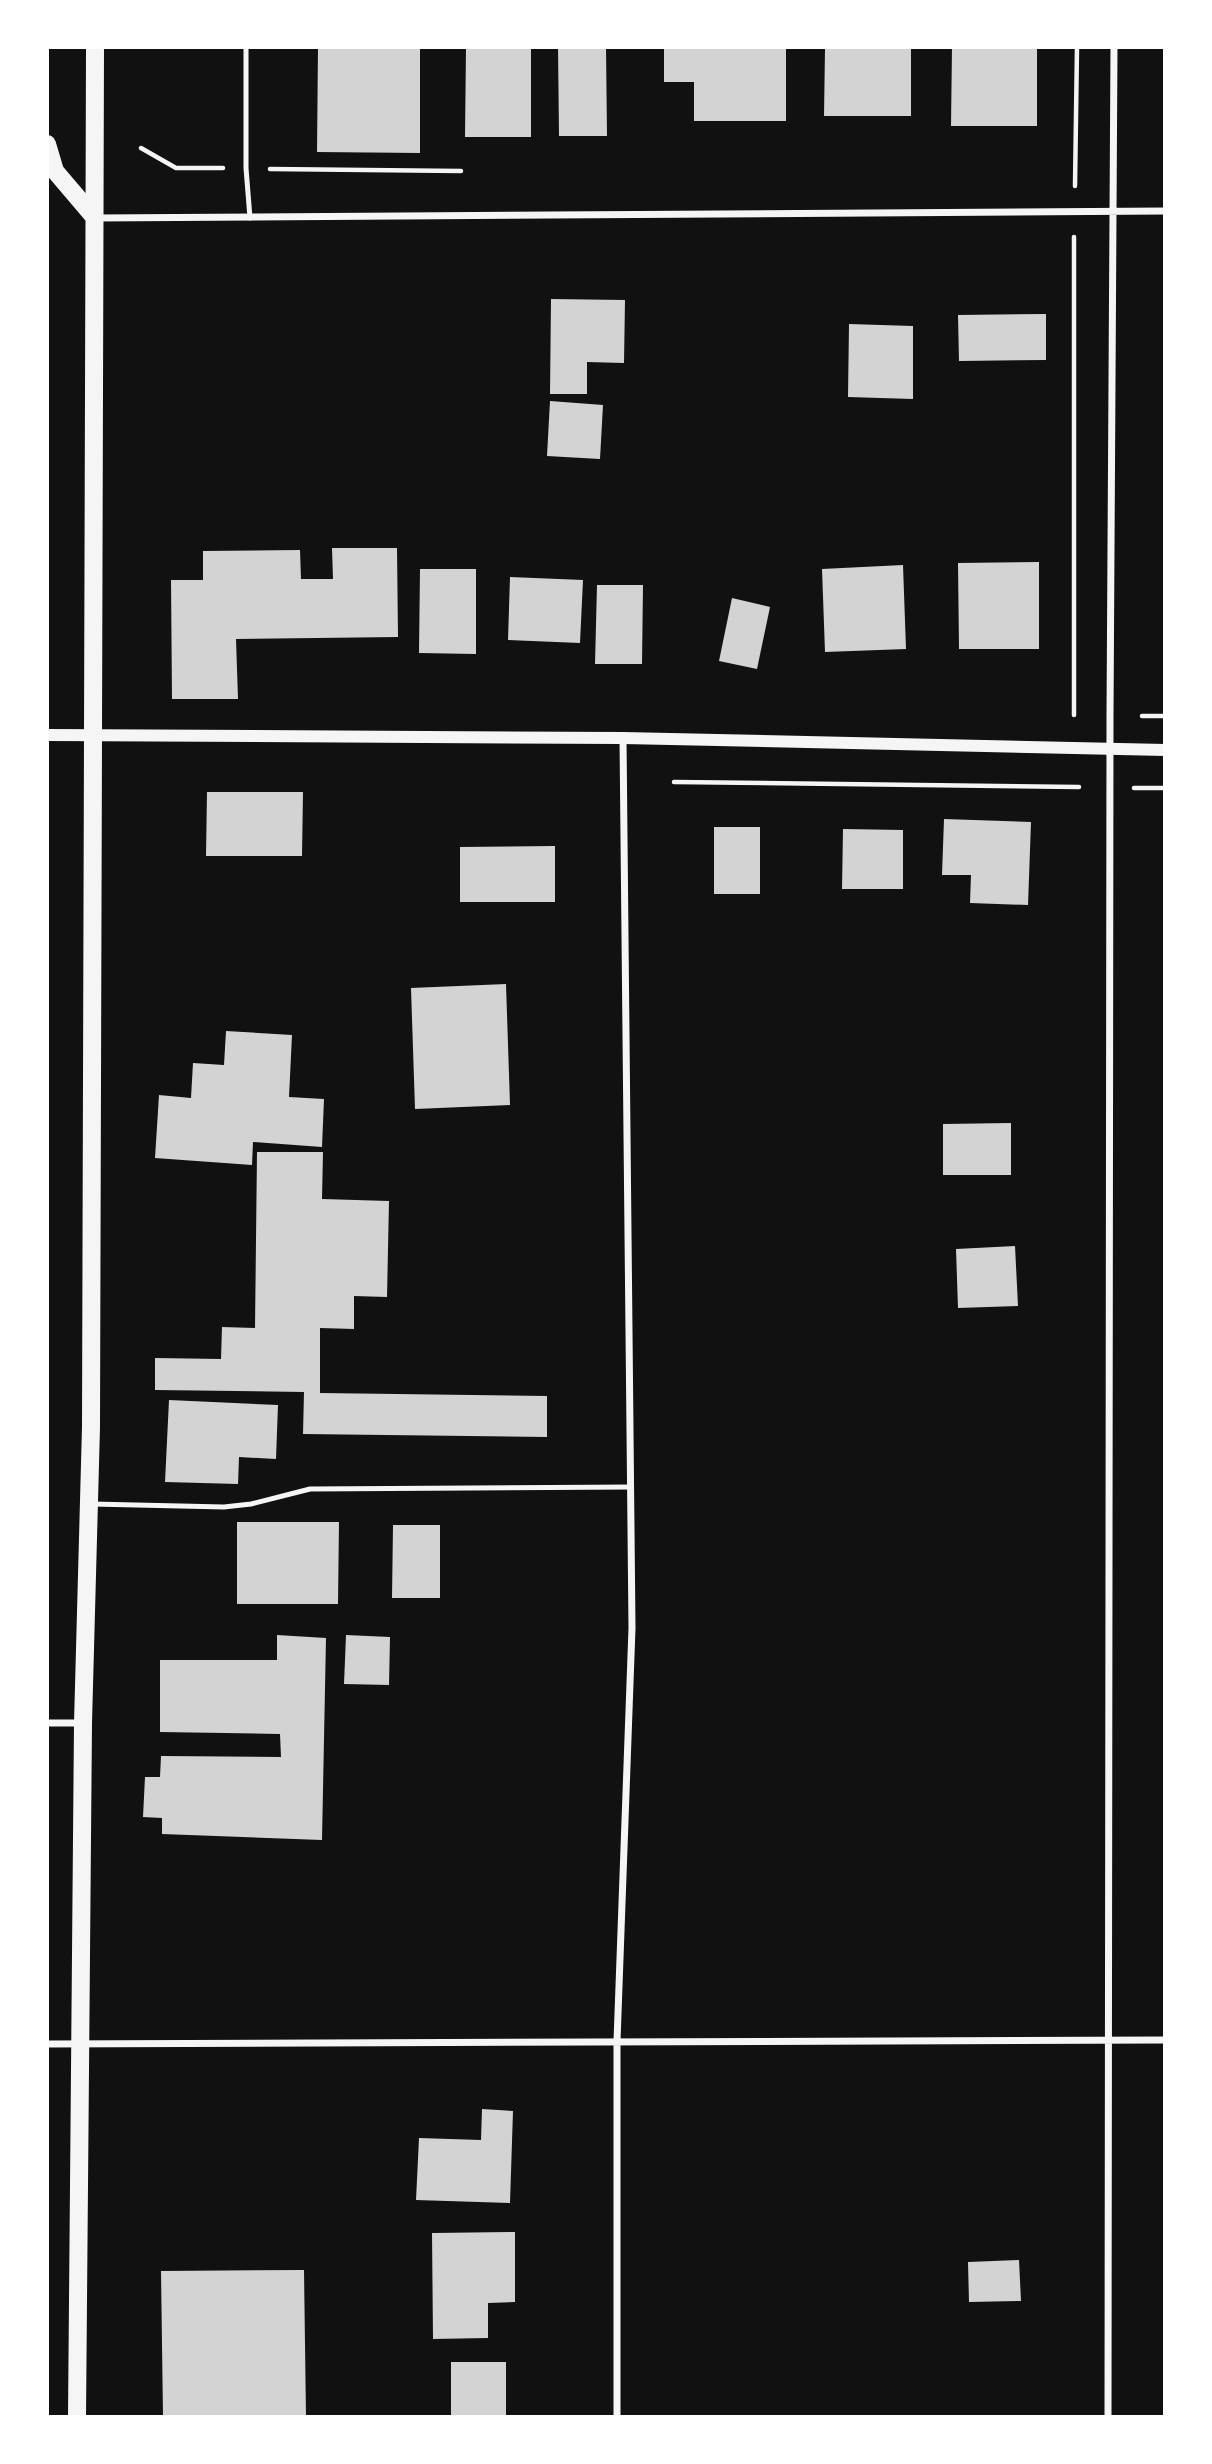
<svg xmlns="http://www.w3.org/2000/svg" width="1212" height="2464" viewBox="0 0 1212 2464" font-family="'Open Sans',sans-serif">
<rect width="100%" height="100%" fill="#111"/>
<path fill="#d3d3d3" d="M318,47H420V153L317,152Z
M466,47H531V137H465Z
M558,47H606L607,136H559Z
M664,47H786V121H694V82H664Z
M952,47H1037V126H951Z
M825,49H911V116H824Z
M551,299L625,300L624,363L587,362V394H550Z
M1046,314V360L959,361L958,315Z
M849,324L913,326V399L848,397Z
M550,401L603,405L600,459L547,456Z
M332,548H397L398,637L236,639L238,699H172L171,580H203V551L300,550L301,579H333Z
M1039,562V649H959L958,563Z
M903,565L906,649L825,652L822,569Z
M420,569H476V654L419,653Z
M510,577L583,580L580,643L508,640Z
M597,585H643L642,664H595Z
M732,598L770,607L757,669L719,661Z
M207,792H303L302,856H206Z
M944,819L1031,822L1028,905L970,903L971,875H942Z
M714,827H760V894H714Z
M843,829L903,830V889H842Z
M555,846V902H460V847Z
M506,984L510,1105L415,1109L411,988Z
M226,1031L292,1035L289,1097L324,1099L322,1147L253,1142L252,1165L155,1158L159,1095L191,1098L193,1063L224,1065Z
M1011,1123V1175H943V1124Z
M257,1152H323L322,1199L389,1201L387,1297L354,1296V1329L320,1328V1393L547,1396V1437L303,1434L304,1392L155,1390V1358L221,1359L222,1327L255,1328Z
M1015,1246L1018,1306L958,1308L956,1249Z
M169,1400L278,1405L276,1459L239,1457L238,1484L165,1482Z
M237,1522H339L338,1604H237Z
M393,1525H440V1598H392Z
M277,1635L326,1638L322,1840L162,1834V1818L143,1817L145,1777H160L161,1756L281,1757L280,1734L160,1732V1660H277Z
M346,1635L390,1637L389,1685L344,1684Z
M482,2109L513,2111L510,2203L416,2200L419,2138L481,2140Z
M515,2232V2302L488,2303V2338L433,2339L432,2233Z
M1019,2260L1021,2301L969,2302L968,2262Z
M304,2270L306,2417H163L161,2271Z
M451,2362H506V2417H451Z"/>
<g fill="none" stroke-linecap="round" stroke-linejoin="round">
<path stroke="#f5f5f5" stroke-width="4.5" d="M141,148L176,168H223
M270,169L461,171
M1075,186L1077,47
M1074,715V237
M1142,716H1165
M674,782L1079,787
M1134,788H1165"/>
<path stroke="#f5f5f5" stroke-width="5" d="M246,47V168L250,218
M92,1504L224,1507L251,1504L310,1489L631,1487"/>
<path stroke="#f5f5f5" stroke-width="7" d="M96,218L1165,211
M47,1723H82
M47,2044L1165,2040
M617,2417V2041L632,1628L623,738
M1108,2417L1110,716L1114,47"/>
<path stroke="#f5f5f5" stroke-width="12" d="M47,735L623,738L1165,750"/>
<path stroke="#f5f5f5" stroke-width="18" d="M47,144L55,171L95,218
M77,2417L83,1723L91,1427L95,47"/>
</g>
<rect width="1212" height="2464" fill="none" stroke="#ffffff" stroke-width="98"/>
</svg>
